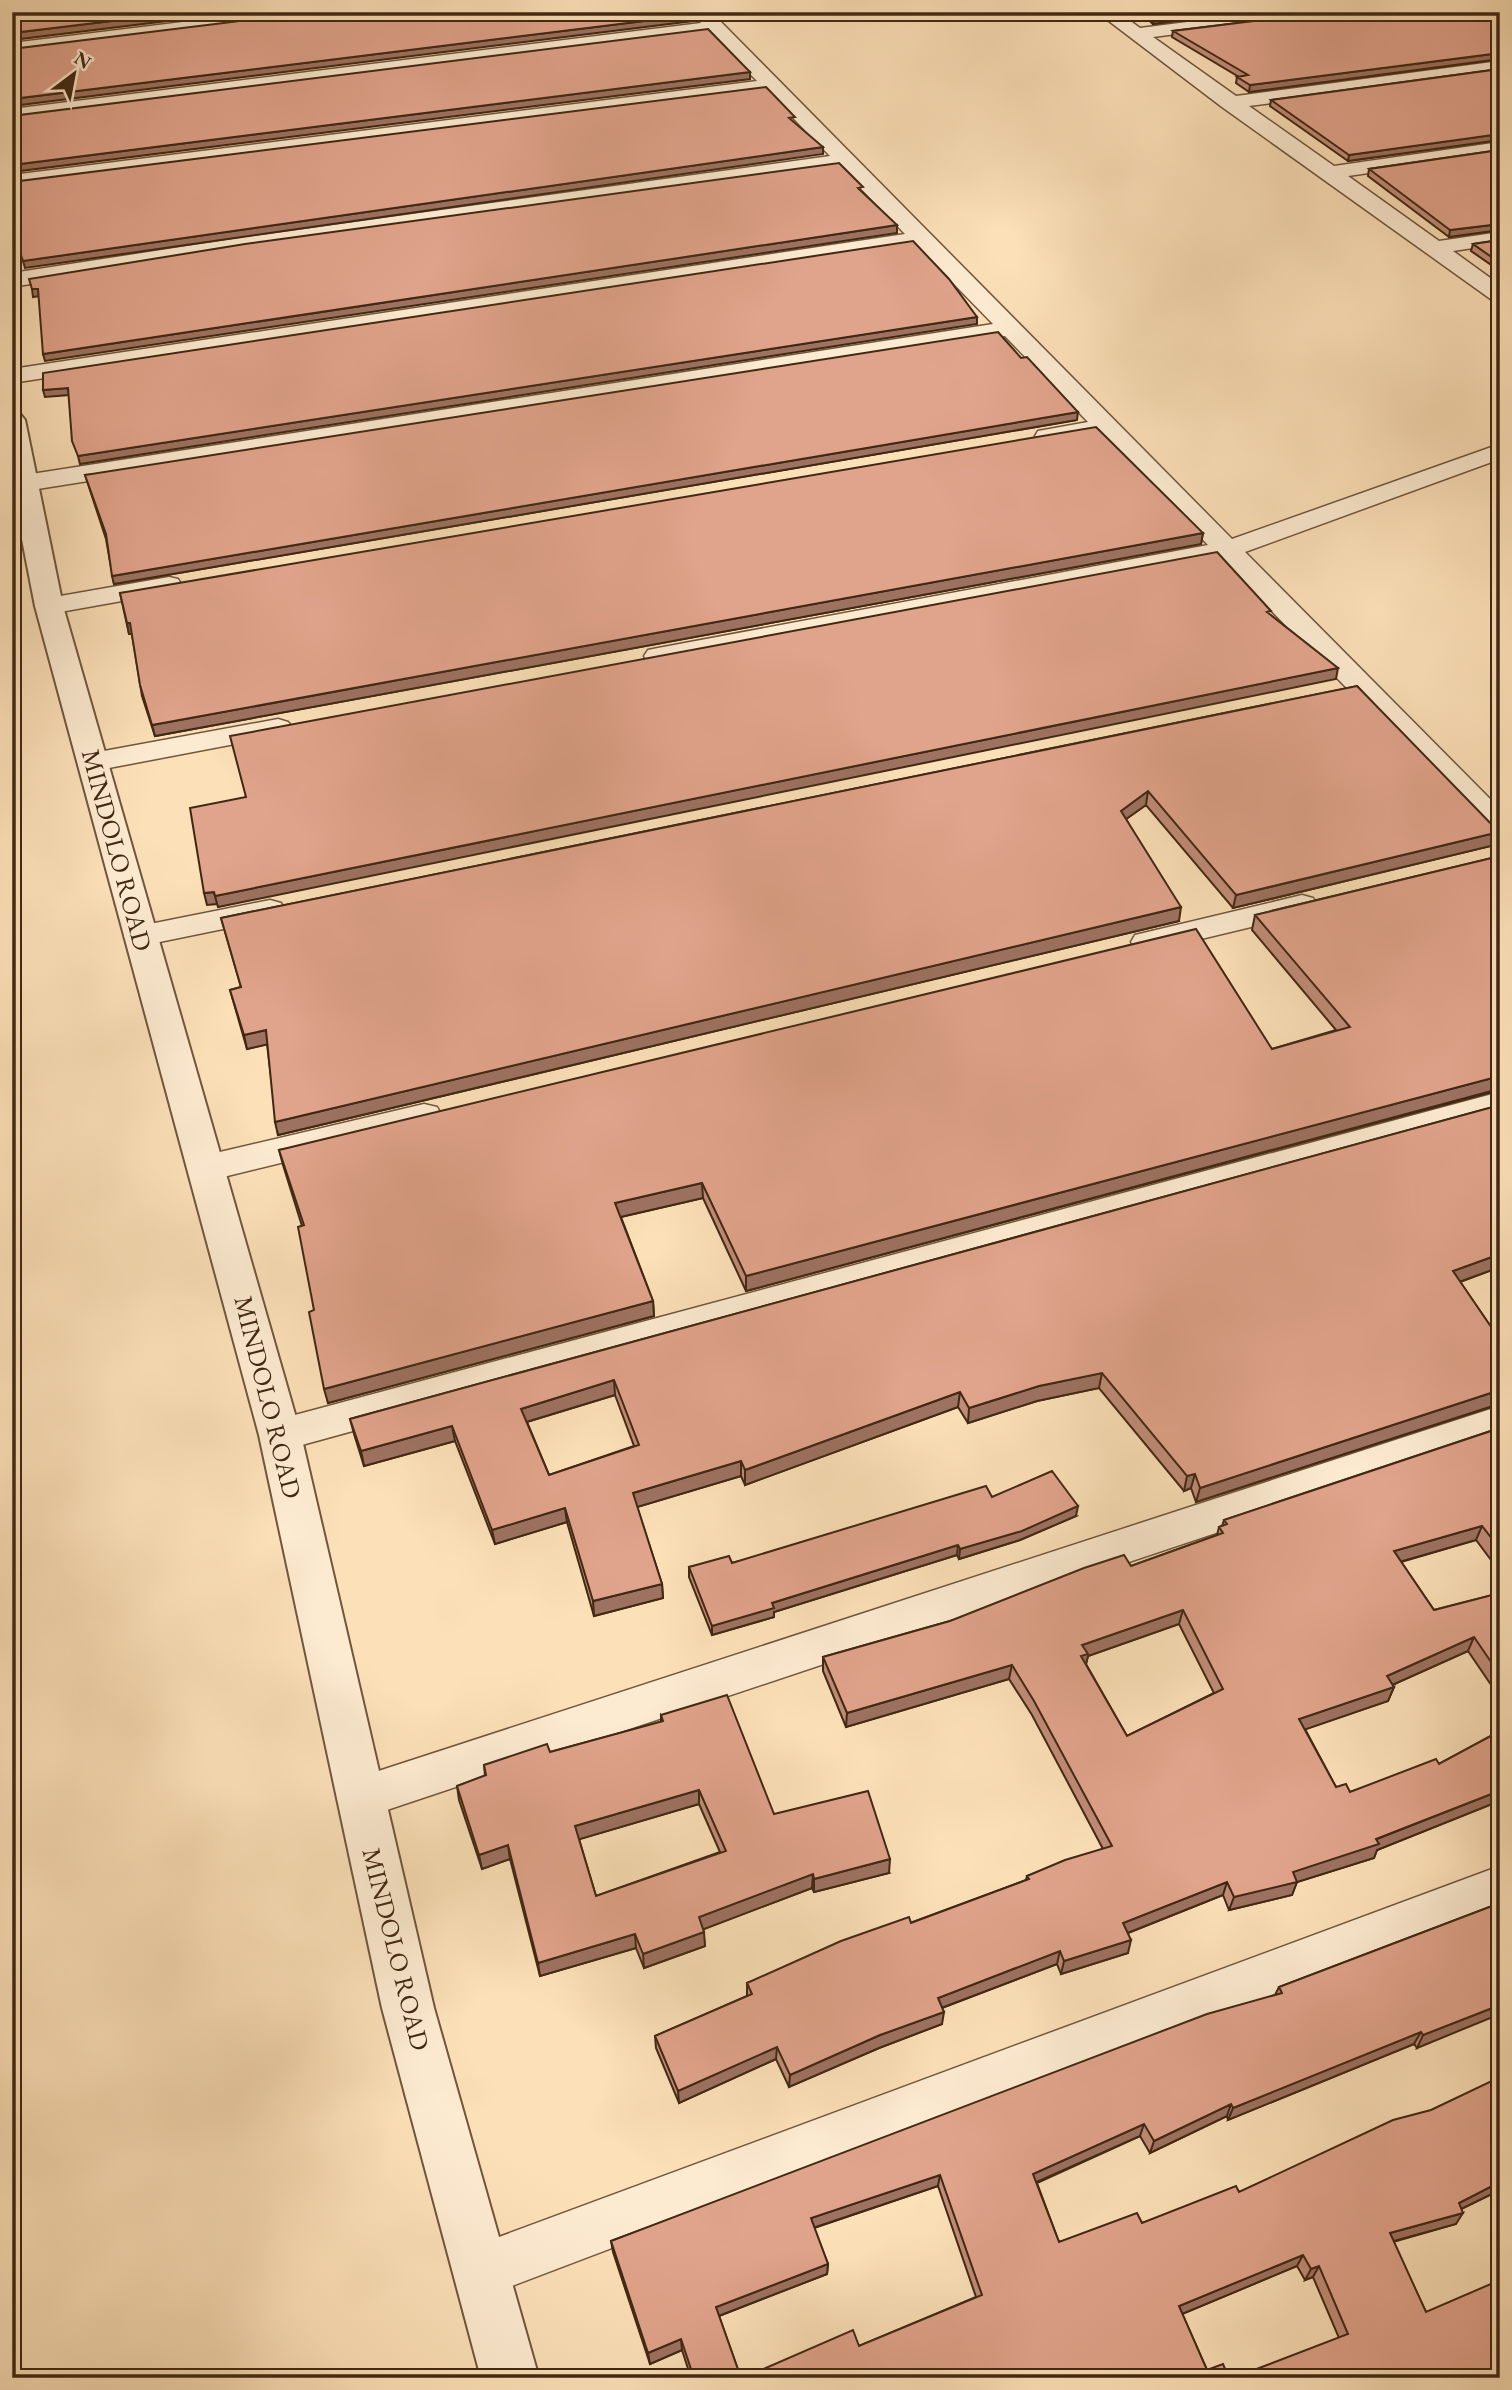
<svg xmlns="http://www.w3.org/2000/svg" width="1512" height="2390" viewBox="0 0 1512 2390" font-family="'EB Garamond',serif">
<rect width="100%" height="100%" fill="#fce0b8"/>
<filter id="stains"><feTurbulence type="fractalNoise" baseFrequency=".00286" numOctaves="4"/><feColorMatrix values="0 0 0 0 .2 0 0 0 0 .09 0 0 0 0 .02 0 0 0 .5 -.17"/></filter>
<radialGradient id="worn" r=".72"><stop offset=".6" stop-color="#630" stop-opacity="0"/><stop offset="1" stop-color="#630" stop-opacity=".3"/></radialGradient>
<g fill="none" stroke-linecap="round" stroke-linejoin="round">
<defs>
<path id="minor" d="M265,12H320L311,17L12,53V43Z
M691,12H710L722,23L1232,539L1500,444V459L1245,552L1500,809V836L1489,834L1221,559L658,664L648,662L644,656L648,650L658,648L1208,545L1100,434L1047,443L1038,441L1035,436L1038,431L1088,422L1005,336L25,491L16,488L12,483L16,478L25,475L993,324L916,245L12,383V369L905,234L840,167L246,249L12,287V273L246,237L830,156L767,91L12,187V175L757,81L710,33L12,121V109L701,23Z
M1097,12H1118L1140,28L1266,12H1318L1309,17L1153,37L1236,96L1500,61V72L1249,106L1334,166L1500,142V154L1348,176L1439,241L1500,232V244L1453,251L1500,285V302L1492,300L1222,107Z
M169,577L178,579L182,585L178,591L49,614L39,612L35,606L39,600L49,598Z
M278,719L288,722L293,728L288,734L93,771L82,768L78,762L82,756L93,753Z
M1302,895L1313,898L1318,905L1313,912L1147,952L1135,949L1131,942L1135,935Z
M270,900L281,903L286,910L281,917L140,946L128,943L124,936L128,929L140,926Z
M1500,1092V1116L280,1451L266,1446L260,1435L266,1424L280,1419Z
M424,1104L437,1107L442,1116L437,1125L207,1181L194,1177L189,1168L194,1159L207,1155Z
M1500,1406V1438L360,1819L344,1813L337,1798L344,1783L360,1777Z
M1500,1866V1911L480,2298L461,2290L453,2271L461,2252L480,2244Z"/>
<path id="tertiary" d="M12,412L21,415L25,420L63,606L301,1435L434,2008L539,2378H481L382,2008L259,1435L35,606L12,488Z"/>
</defs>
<use href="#minor" stroke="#70563c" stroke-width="3"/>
<use href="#tertiary" stroke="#70563c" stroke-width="4"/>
<use href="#minor" fill="#fdebd1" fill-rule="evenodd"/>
<use href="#tertiary" fill="#fdebd1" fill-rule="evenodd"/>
</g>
<path fill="#c18c78" stroke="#412813" stroke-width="2" fill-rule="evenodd" d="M1139,12H1243L1153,24Z
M1500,12V59L1249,92L1236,83L1237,77H1239L1172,37L1173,31L1310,14Z
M1500,69V140L1348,161L1270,106L1271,100Z
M1500,150V230L1449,237L1368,176L1369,169Z
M1500,240V271L1471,251L1473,244Z
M1077,420L114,584L106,539L85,475Z
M1203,533L1201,544L155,736L142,696L132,634H129L120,593Z
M1357,686L1495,845L1233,908L1146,805L1126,819L1179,921L278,1135L267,1044L247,1049L230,990L241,987L221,918Z
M1500,856V1090L746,1291L703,1198L621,1217L653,1301L654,1316L328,1403L302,1226L283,1165L279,1150L1272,1049L1336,1030L1252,930L1255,915Z
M1500,1105V1267L1460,1282L1498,1337H1500V1404L1196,1502L1191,1488L1184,1491L1099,1388L1037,1401L968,1423L958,1407L745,1485L741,1476L637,1507L662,1584L663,1598L594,1616L567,1522L495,1544L455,1441L364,1466L354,1434L350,1419ZM615,1395L634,1446L549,1475L527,1422Z
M1500,1428V1572L1476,1540L1401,1562L1434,1610L1500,1593V1698L1468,1651L1392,1685L1394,1687L1388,1701L1305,1729L1336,1787L1350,1792L1439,1764L1500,1731V1813L1492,1804L1377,1850L1374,1858L1297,1882L1292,1895L1229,1910L1223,1895L1128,1933V1953L1061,1974L1057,1964L942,2008V2024L879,2048L789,2087L776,2059L679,2103L656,2048L655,2036L747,1996V1983L1026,1880L1027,1876L1103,1849L1032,1715L1009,1679L846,1727L823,1671V1657L950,1621L1131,1566L1217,1535L1219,1527L1222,1526L1224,1520ZM1179,1624L1214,1693L1127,1736L1086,1664L1088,1656Z
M992,1497L1076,1516L1020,1540L959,1559L957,1555L774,1612V1617L712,1635L689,1577V1567L732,1563Z
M661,1715L774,1814L889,1873L814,1892L812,1888L703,1929L705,1946L644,1968L636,1948L540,1976L510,1859L482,1869L459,1800L457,1786L485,1776L484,1765L550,1752L661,1722ZM699,1804L720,1852L596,1896L579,1839Z
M1500,1903L1417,2048L1414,2044L1228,2120L1227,2116L1150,2153L1140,2136L1037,2183L1059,2242L1142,2223L1239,2192L1500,2190L1461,2209L1456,2224L1393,2242L1426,2312L1500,2378L1339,2338L1313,2277L1305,2280L1297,2266L1182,2314L1207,2370L1229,2378L859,2346L976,2297L938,2186L814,2228L828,2264L827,2274L719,2316L741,2378H691L682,2350L650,2364L613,2252L611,2241L1275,1995L1279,1987Z"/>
<path fill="#9d7261" stroke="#412813" stroke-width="2" d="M186,12H241L12,40V33Z
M1197,12H1243L1153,24L1154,18Z
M693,15V21L12,106V99Z
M1500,53V59L1249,92L1250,85Z
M750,72V79L12,172V165Z
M1500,134V140L1348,161L1349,155Z
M823,147V154L25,268L23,261Z
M1500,224V230L1449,237L1450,230Z
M897,225V233L45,361L43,354Z
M32,289H38L40,296L33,297Z
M977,317V324L80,464L78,456Z
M68,388L69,395L45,397L43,390Z
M1078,412L1077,420L114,584L112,576Z
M1203,533L1201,544L155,736L152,725Z
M127,623H130L133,634H129Z
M1338,668L1336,679L218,907L215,896Z
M1148,791L1146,805L1119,824L1121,811Z
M1499,832L1495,845L1233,908L1236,895Z
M214,892L217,904L207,905L204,893Z
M1181,907L1179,921L278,1135L275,1122Z
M266,1030L269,1044L247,1049L244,1035Z
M1500,1076L1499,1089L746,1291V1276Z
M702,1183L703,1198L616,1218L615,1203Z
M1500,1254V1267L1448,1286L1453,1271Z
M653,1301L654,1316L328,1403L324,1389Z
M1102,1373L1099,1388L1037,1401L968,1423L969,1408L1039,1386Z
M614,1380L615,1395L523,1423L521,1409Z
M1500,1390L1499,1404L1196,1502L1200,1488Z
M960,1392L958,1407L745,1485V1470Z
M452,1426L455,1441L364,1466L361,1451Z
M741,1461V1476L634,1508L633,1493Z
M1195,1474L1191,1488L1184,1491L1187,1476Z
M1078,1506L1076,1516L1020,1540L959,1559L960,1549Z
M565,1508L567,1522L495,1544L492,1530Z
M1482,1526L1476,1540L1389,1565L1394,1551Z
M958,1545L957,1555L774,1612V1617L712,1635V1626L772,1603Z
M662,1584L663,1598L594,1616L593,1601Z
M1183,1610L1179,1624L1088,1656L1085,1668L1078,1670L1082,1645Z
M1474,1637L1468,1651L1381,1690L1387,1676Z
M1012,1665L1009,1679L846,1727L847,1713Z
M1394,1687L1388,1701L1295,1733L1299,1719Z
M699,1790V1804L577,1840L575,1826Z
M1499,1791L1492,1804L1377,1850L1374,1858L1297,1882L1292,1895L1229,1910L1234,1897L1293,1872Z
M508,1845L510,1859L482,1869L479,1855Z
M890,1859L889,1873L814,1892V1879Z
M813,1874L812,1888L699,1931V1917Z
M1227,1882L1223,1895L1120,1936L1123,1923Z
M704,1932L705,1946L644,1968L643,1954Z
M635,1934L636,1948L540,1976L538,1963Z
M1131,1940L1128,1953L1061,1974L1064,1961Z
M1060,1951L1057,1964L936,2010L938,1998Z
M1500,2005V2014L1417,2048L1423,2035Z
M944,2012L942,2024L879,2048L789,2087L790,2075L880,2035Z
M1421,2032L1414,2044L1228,2120L1233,2108Z
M777,2047L776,2059L679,2103L678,2091Z
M1231,2104L1227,2116L1150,2153L1154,2141Z
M1144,2124L1140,2136L1030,2185L1033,2174Z
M940,2175L938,2186L810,2229L811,2218Z
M1500,2182V2190L1451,2214L1459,2203Z
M1463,2213L1456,2224L1383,2244L1390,2233Z
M1303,2255L1297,2266L1175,2317L1179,2306Z
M828,2264L827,2274L716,2317V2307Z
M1319,2266L1313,2277L1305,2280L1311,2269Z
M681,2339L682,2350L650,2364L648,2353Z"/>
<path fill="#e0a38b" stroke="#412813" stroke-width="2" fill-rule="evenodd" d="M12,12H186L12,33Z
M312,12H690L693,15L12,99V49Z
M1147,12H1197L1154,18Z
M1313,12H1500V53L1250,85L1237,77L1248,75L1173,31L1310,14Z
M708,29L750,72L12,165V116Z
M1500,69V134L1349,155L1271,100Z
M766,87L795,117L789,118L823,147L23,261L12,229V182Z
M1500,150V224L1450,230L1369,169Z
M839,163L863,187L858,188L897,225L43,354L38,289H32L29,279L245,244Z
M1500,240V263L1473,244Z
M913,241L949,279L977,317L78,456L72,441L68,388L43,390V373Z
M998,332L1021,358L1027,357L1078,412L112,576L106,534L85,475Z
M1096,427L1203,533L152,725L140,685L130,623H127L120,593Z
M1217,552L1271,611L1267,612L1338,668L215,896L214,892L204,893L190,808L246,797L230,736Z
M1357,686L1499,832L1236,895L1148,791L1121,811L1181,907L275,1122L266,1030L244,1035L230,990L241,987L221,918Z
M1500,856V1076L746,1276L702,1183L615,1203L653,1301L324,1389L309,1312L314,1310L298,1227L304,1225L279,1150L1196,929L1272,1049L1350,1027L1255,915Z
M1500,1105V1254L1453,1271L1498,1337H1500V1390L1200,1488L1195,1474L1187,1476L1102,1373L1039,1386L969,1408L960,1392L745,1470L741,1461L633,1493L662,1584L593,1601L565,1508L492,1530L452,1426L361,1451L350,1419ZM614,1380L639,1445L549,1475L521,1409Z
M1500,1428V1549L1482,1526L1394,1551L1434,1610L1500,1593V1675L1474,1637L1387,1676L1394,1687L1299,1719L1336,1787L1346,1784L1350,1792L1436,1759L1439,1764L1500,1731V1792L1499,1791L1376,1839L1379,1844L1293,1872L1297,1882L1234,1897L1227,1882L1123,1923L1131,1940L1064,1961L1060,1951L938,1998L944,2012L880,2035L790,2075L777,2047L678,2091L655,2036L752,1994L747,1983L841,1941L909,1917L911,1923L1029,1879L1027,1876L1065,1860L1112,1846L1034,1701L1012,1665L847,1713L823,1657L950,1621L1084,1568L1124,1555L1131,1566L1223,1533L1219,1527L1227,1524L1224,1520ZM1183,1610L1223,1689L1127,1736L1081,1656L1088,1654L1082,1645Z
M1052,1471L1078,1506L1022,1531L960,1549L958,1545L772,1603L774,1608L712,1626L689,1567L729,1556L732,1563L986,1486L992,1497Z
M727,1695L774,1814L868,1791L890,1859L814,1879L813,1874L699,1917L704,1932L643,1954L635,1934L538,1963L508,1845L479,1855L457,1786L486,1775L484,1765L547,1744L550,1752L663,1721L661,1715ZM699,1790L726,1851L596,1896L575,1826Z
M1500,1903V2005L1423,2035L1421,2032L1233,2108L1231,2104L1154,2141L1144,2124L1033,2174L1059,2242L1137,2213L1142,2223L1236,2186L1239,2192L1393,2120L1431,2110L1500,2077V2182L1459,2203L1463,2213L1390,2233L1426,2312L1500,2280V2378H1233L1348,2334L1319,2266L1311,2269L1303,2255L1179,2306L1207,2370L1223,2364L1229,2378H743L853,2330L859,2346L982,2295L940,2175L811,2218L828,2264L716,2307L741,2378H694L681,2339L648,2353L611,2241L1207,2014L1282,1993L1279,1987Z"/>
<g text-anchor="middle" stroke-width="7" stroke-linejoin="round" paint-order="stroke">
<g font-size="26" fill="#412813" stroke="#fdebd1">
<text transform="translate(117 850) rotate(75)" y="9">MINDOLO ROAD</text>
<text transform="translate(268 1397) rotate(76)" y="9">MINDOLO ROAD</text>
<text transform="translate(396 1949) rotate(76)" y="9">MINDOLO ROAD</text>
</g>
</g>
<rect width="1512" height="2390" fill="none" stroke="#fce0b8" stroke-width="42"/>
<rect x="14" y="14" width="1484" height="2362" fill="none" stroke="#412813" stroke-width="3.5"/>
<rect x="21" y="21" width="1470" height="2348" fill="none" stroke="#412813" stroke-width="2"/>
<g transform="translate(74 74) rotate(32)" stroke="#fdebd1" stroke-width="5" paint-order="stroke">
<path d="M0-5L12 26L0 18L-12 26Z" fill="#412813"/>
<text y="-10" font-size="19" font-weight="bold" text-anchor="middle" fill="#412813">N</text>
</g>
<rect width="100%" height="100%" filter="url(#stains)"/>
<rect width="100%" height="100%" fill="url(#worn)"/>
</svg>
